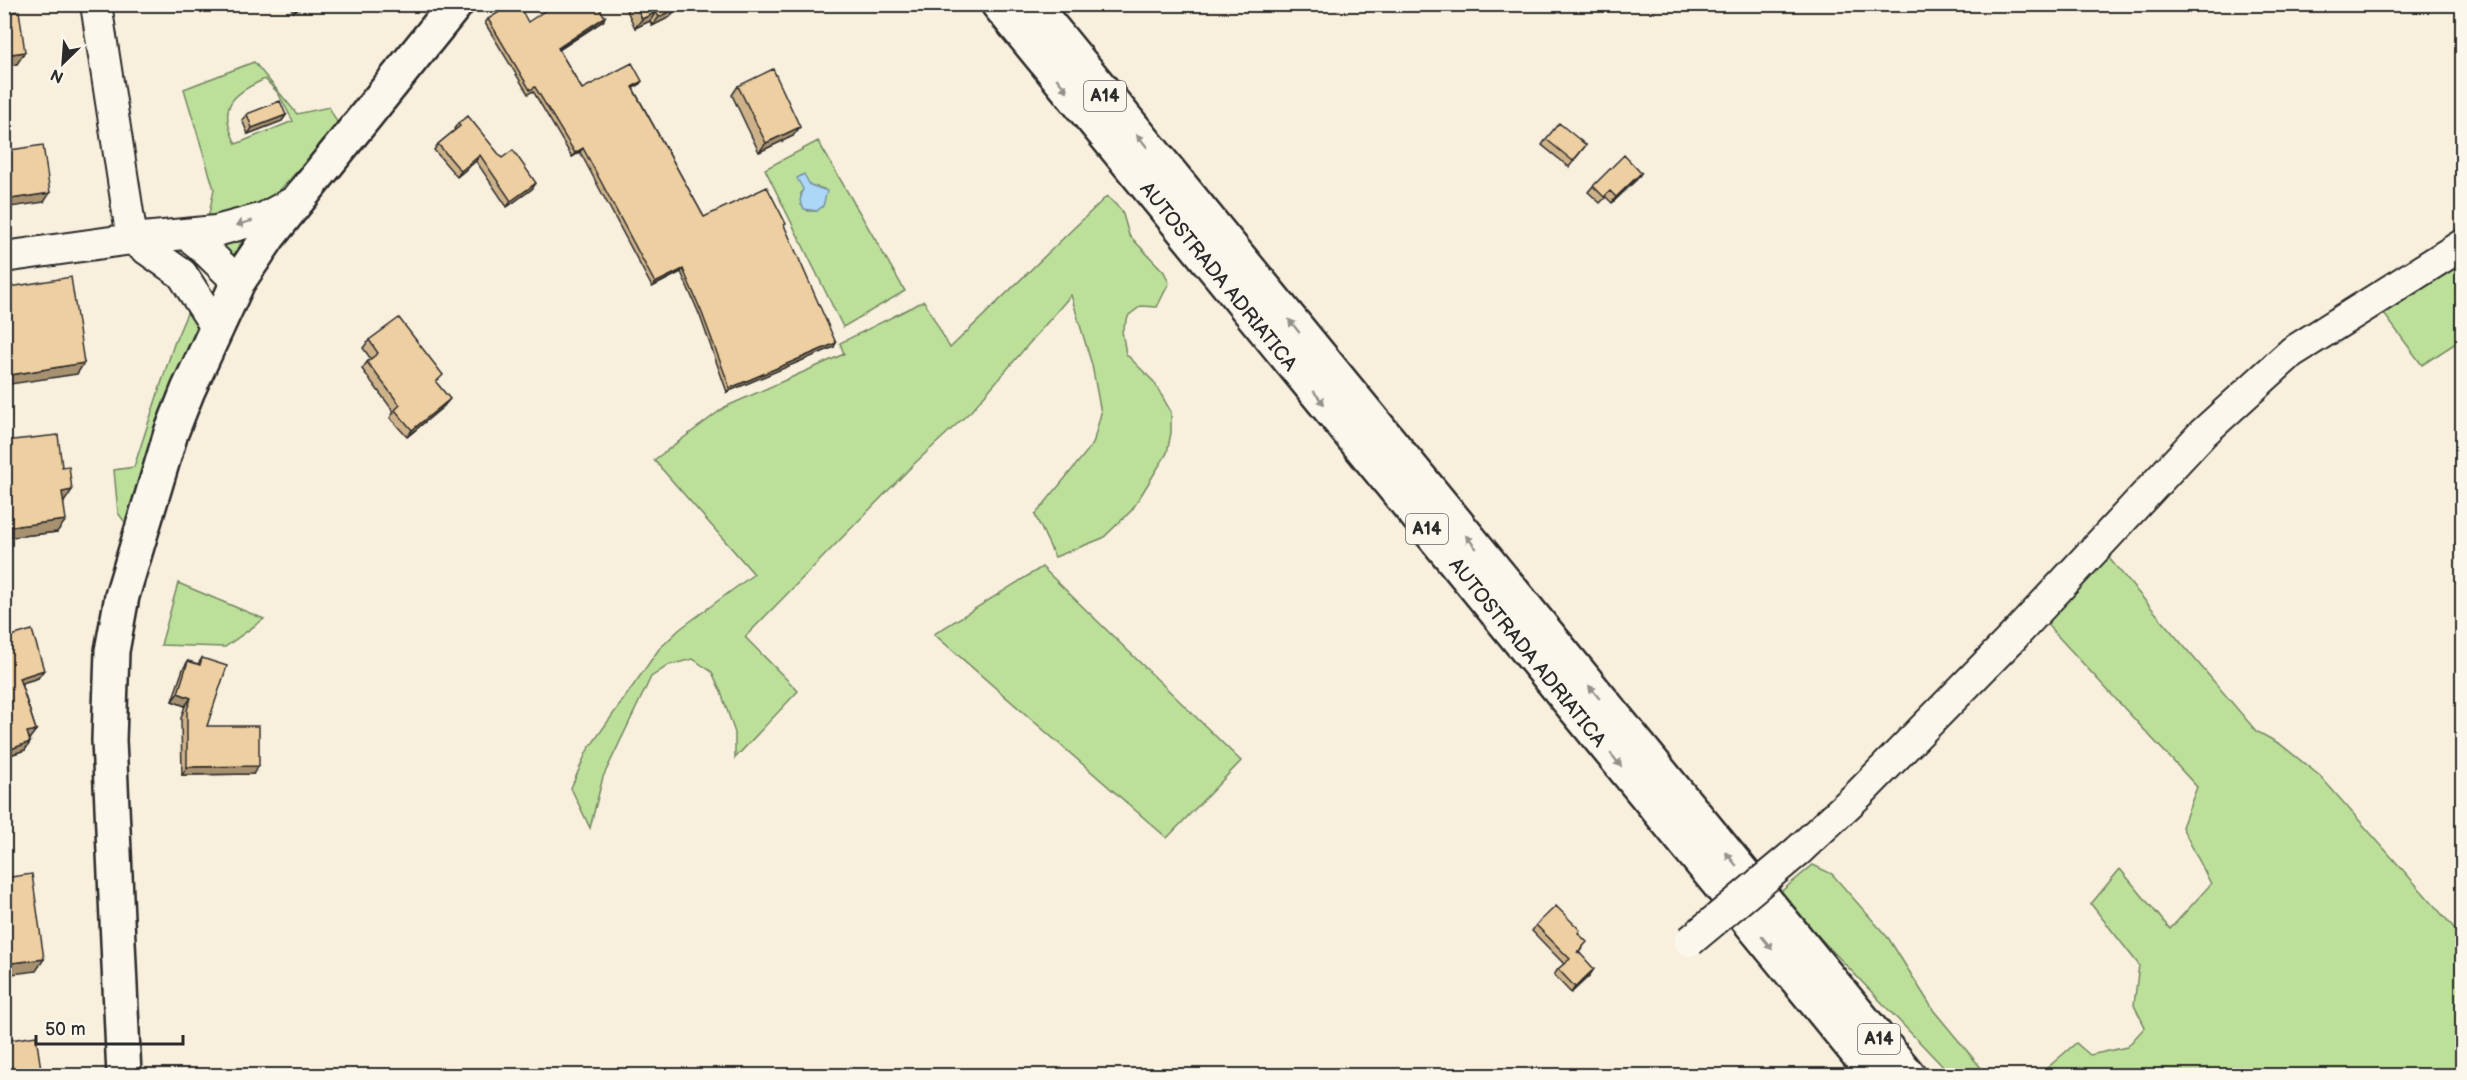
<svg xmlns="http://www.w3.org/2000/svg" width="2467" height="1080" viewBox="0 0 2467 1080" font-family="'Balsamiq Sans',sans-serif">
<rect width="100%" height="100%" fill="#f8efdd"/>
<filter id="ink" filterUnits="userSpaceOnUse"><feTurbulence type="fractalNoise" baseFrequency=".0167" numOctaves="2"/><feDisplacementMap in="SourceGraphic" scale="12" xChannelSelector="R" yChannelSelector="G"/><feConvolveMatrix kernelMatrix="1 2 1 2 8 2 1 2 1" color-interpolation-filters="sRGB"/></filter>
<g filter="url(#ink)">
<path fill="#bce09a" stroke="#748662" stroke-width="1.5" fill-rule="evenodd" d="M254,62L297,114L329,107L339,126L278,192L262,205L208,219L214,189L184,89ZM265,79L278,93L293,121L236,144C217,107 231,94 265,79Z
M818,141L905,291L843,327L765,169ZM810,185L824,189L825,194L817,211H808L801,205V193Z
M1107,196L1122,211L1129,235L1164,272L1169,283L1157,307L1141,306L1129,315L1122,331L1126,354L1154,382L1171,412V433L1167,453L1132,510L1103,538L1055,557L1035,515L1093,444L1101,413L1092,365L1071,295L971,411L915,463L745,637L798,691L735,758V733L721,692L712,672L693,659L669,665L651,677L603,777L590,828L571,788L587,751L659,649L680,629L754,574L654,460L725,407L844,354L840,343L924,301L950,348Z
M248,232L229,262L207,237Z
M2462,260V339L2422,365L2379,307Z
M191,304L200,333L127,525L118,513L114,470L134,467L174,344Z
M2102,550L2256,731L2280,744L2320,776L2462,937V1075L2180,1076L2129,1070L2114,1075L2038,1076L2076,1043L2090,1055L2127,1047L2145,1027L2134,1005L2139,965L2091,904L2120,869L2170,929L2211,884L2182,827L2197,787L2041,618Z
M1042,567L1241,761L1167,838L934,634Z
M178,583L264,619L225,647L161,645Z
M1813,865L1832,874L1889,939L1934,1011L1987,1075H1951L1778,894Z"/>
<path fill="#acd7f7" stroke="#7892a5" stroke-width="1.5" d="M804,174L810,185L827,191L823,206L817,211L804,209L800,201L803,189L797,178Z"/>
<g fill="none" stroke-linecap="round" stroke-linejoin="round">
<defs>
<path id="minor" d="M96,4L132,239L182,274L216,327
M186,234L200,245L238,282
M4,257L132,239L216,231L264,218L297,200
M1798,851L1859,794L2015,635L2203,433L2292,352L2462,245"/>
<path id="major" d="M124,1076L109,740L112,651L122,596L171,433L188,390L238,282L269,236L456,4"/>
<path id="highway" d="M998,4L1876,1076
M1032,4L1909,1076"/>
</defs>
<use href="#minor" stroke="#2b2b2b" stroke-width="34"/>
<use href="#major" stroke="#2b2b2b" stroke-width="38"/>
<use href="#highway" stroke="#2b2b2b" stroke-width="38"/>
<use href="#minor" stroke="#fbf7ec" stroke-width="30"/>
<use href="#major" stroke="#fbf7ec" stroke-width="33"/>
<use href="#highway" stroke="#fbf7ec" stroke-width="33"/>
<defs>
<path id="minor-bridge" d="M1690,941L1798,851"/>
</defs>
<use href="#minor-bridge" stroke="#2b2b2b" stroke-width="34" stroke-linecap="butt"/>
<use href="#minor-bridge" stroke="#fbf7ec" stroke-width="30"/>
</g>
<path fill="#cdb28a" stroke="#2b2b2b" stroke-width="1.5" d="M289,4H308L293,12Z
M624,4H674L676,8L670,17L652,26L650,21L635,28Z
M488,19L528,22L603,21L559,50L582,89L639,85L633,88L704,217L784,227L834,347L727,392L700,316L681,272L652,287L580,152L572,157L533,91L528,94L485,23Z
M738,86L793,136L759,152L732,95Z
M247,114L286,115L282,121L248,134L242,120Z
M458,123L502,158L532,189L507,207L476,161L457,177L434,150L438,144L455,130L454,129Z
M1546,139L1586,145L1569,167L1542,145Z
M1641,173L1637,179L1612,203L1606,197L1600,203L1588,192L1593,186Z
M369,340L437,384L444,406L407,437L390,418L394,412L362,369L367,362L371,359L363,348Z
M4,441L64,502L57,532L4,538Z
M4,638L38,678L21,683L36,730L29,738L30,742L25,750L4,757Z
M202,658L207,726L253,774L182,775L181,718L185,706L172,701L183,669L188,661L198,664Z
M1536,925L1578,933L1583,948L1579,952L1590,975L1571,993L1554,975L1558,969L1564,964L1532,931Z"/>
<path fill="#a79171" stroke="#2b2b2b" stroke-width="1.5" d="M299,4H308L293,12Z
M676,8L670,17L652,26L659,17Z
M656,12L650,21L635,28L642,19Z
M605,17L603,21L555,52L558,48Z
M25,52L17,64L4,66V55Z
M642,81L639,85L629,90L632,87Z
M286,115L282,121L248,134L252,128Z
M800,127L793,136L759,152L766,143Z
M583,148L580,152L572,157L575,153Z
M480,155L476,161L457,177L461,171Z
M1641,173L1637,179L1612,203L1616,197Z
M536,183L532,189L507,207L511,201Z
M50,193L44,202L4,208V200Z
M683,269L681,272L652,287L655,283Z
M836,343L834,347L727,392L730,388Z
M84,363L77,374L4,385V376Z
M450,399L444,406L407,437L412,430Z
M72,490L64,502L54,504L62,492Z
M66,520L57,532L4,538V533L9,527Z
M44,670L38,678L13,686L19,678Z
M178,693L191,698L185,706L172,701Z
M36,730L30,738L22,740L27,732Z
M30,742L25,750L4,757V754L8,750Z
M259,766L253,774L182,775L187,767Z
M44,959L36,971L4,975V964Z
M1594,969L1590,975L1571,993L1575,987Z"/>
<path fill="#eecfa1" stroke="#2b2b2b" stroke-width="1.5" d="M512,4H518L528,22L555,4H597L605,17L558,48L582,89L632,63L642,81L632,87L704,217L767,187L786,224L784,225L836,343L730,388L702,313L683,269L655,283L583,148L575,153L535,87L530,90L488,19Z
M635,4H674L676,8L659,17L656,12L642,19Z
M19,11L25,52L4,55V13Z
M773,69L800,127L766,143L738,86Z
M280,101L286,115L252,128L247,114Z
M468,116L502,158L513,150L536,183L511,201L480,155L461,171L438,144L460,126L458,123Z
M1559,123L1586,145L1573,161L1546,139Z
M43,145L50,193L4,200V151Z
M1624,155L1641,173L1616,197L1610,191L1604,197L1593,186Z
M71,277L84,363L4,376V288Z
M399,318L443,375L436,382L450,399L412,430L395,410L400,405L367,362L378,353L369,340Z
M58,435L62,467L69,466L72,490L62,492L66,520L9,527L5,499H4V441Z
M32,630L44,670L19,678L36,730L27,732L30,742L8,750L4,740V638Z
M202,658L227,666L207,726H259V766L187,767V710L191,698L178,693L188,661L200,665Z
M32,874L44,959L4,964V878Z
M1556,906L1580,930L1578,933L1587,942L1577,953L1578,951L1594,969L1575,987L1558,969L1570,959L1536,925Z
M36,1036L42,1076H4V1041Z"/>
<defs><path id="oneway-solid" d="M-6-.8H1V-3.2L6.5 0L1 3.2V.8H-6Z" transform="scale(1.5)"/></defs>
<g fill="#93918c">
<use href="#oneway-solid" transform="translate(1062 85) rotate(51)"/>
<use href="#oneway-solid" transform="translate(1142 141) rotate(-129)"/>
<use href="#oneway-solid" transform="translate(244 223) rotate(165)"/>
<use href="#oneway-solid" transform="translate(1294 326) rotate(-129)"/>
<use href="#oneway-solid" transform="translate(1319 398) rotate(51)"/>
<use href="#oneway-solid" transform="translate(1471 542) rotate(-129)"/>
<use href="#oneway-solid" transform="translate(1594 692) rotate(-129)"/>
<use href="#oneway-solid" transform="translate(1616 760) rotate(51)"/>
<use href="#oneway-solid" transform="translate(1731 859) rotate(-129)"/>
<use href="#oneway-solid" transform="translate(1767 943) rotate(51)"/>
</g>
</g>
<g text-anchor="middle" stroke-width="4.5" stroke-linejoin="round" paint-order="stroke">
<g fill="#fbf7ec" stroke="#696865" stroke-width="1.5">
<rect x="1084" y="81" width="42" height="30" rx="4.5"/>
<rect x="1406" y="514" width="42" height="30" rx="4.5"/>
<rect x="1858" y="1024" width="42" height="30" rx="4.5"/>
</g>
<g font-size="18" font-weight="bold" fill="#2b2b2b">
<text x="1105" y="102">A14</text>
<text x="1427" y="535">A14</text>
<text x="1879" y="1045">A14</text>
</g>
<g font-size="20" fill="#2b2b2b" stroke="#fbf7ec">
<text transform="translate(1219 276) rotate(51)" y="7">AUTOSTRADA ADRIATICA</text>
<text transform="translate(1528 652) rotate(51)" y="7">AUTOSTRADA ADRIATICA</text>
</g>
</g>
<rect width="2467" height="1080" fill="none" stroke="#fbf7ec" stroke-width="24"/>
<rect x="12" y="12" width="2443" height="1056" fill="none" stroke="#2b2b2b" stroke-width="2" filter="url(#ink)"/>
<g transform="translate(63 63) rotate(205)" stroke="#fbf7ec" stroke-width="4.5" paint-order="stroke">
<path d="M0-4.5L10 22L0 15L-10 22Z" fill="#2b2b2b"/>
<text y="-9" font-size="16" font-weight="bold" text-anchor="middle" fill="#2b2b2b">N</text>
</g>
<path d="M36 1035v9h147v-9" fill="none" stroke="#2b2b2b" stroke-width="3"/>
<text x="45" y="1035" font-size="18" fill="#2b2b2b" stroke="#fbf7ec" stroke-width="4.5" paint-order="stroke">50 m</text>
</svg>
